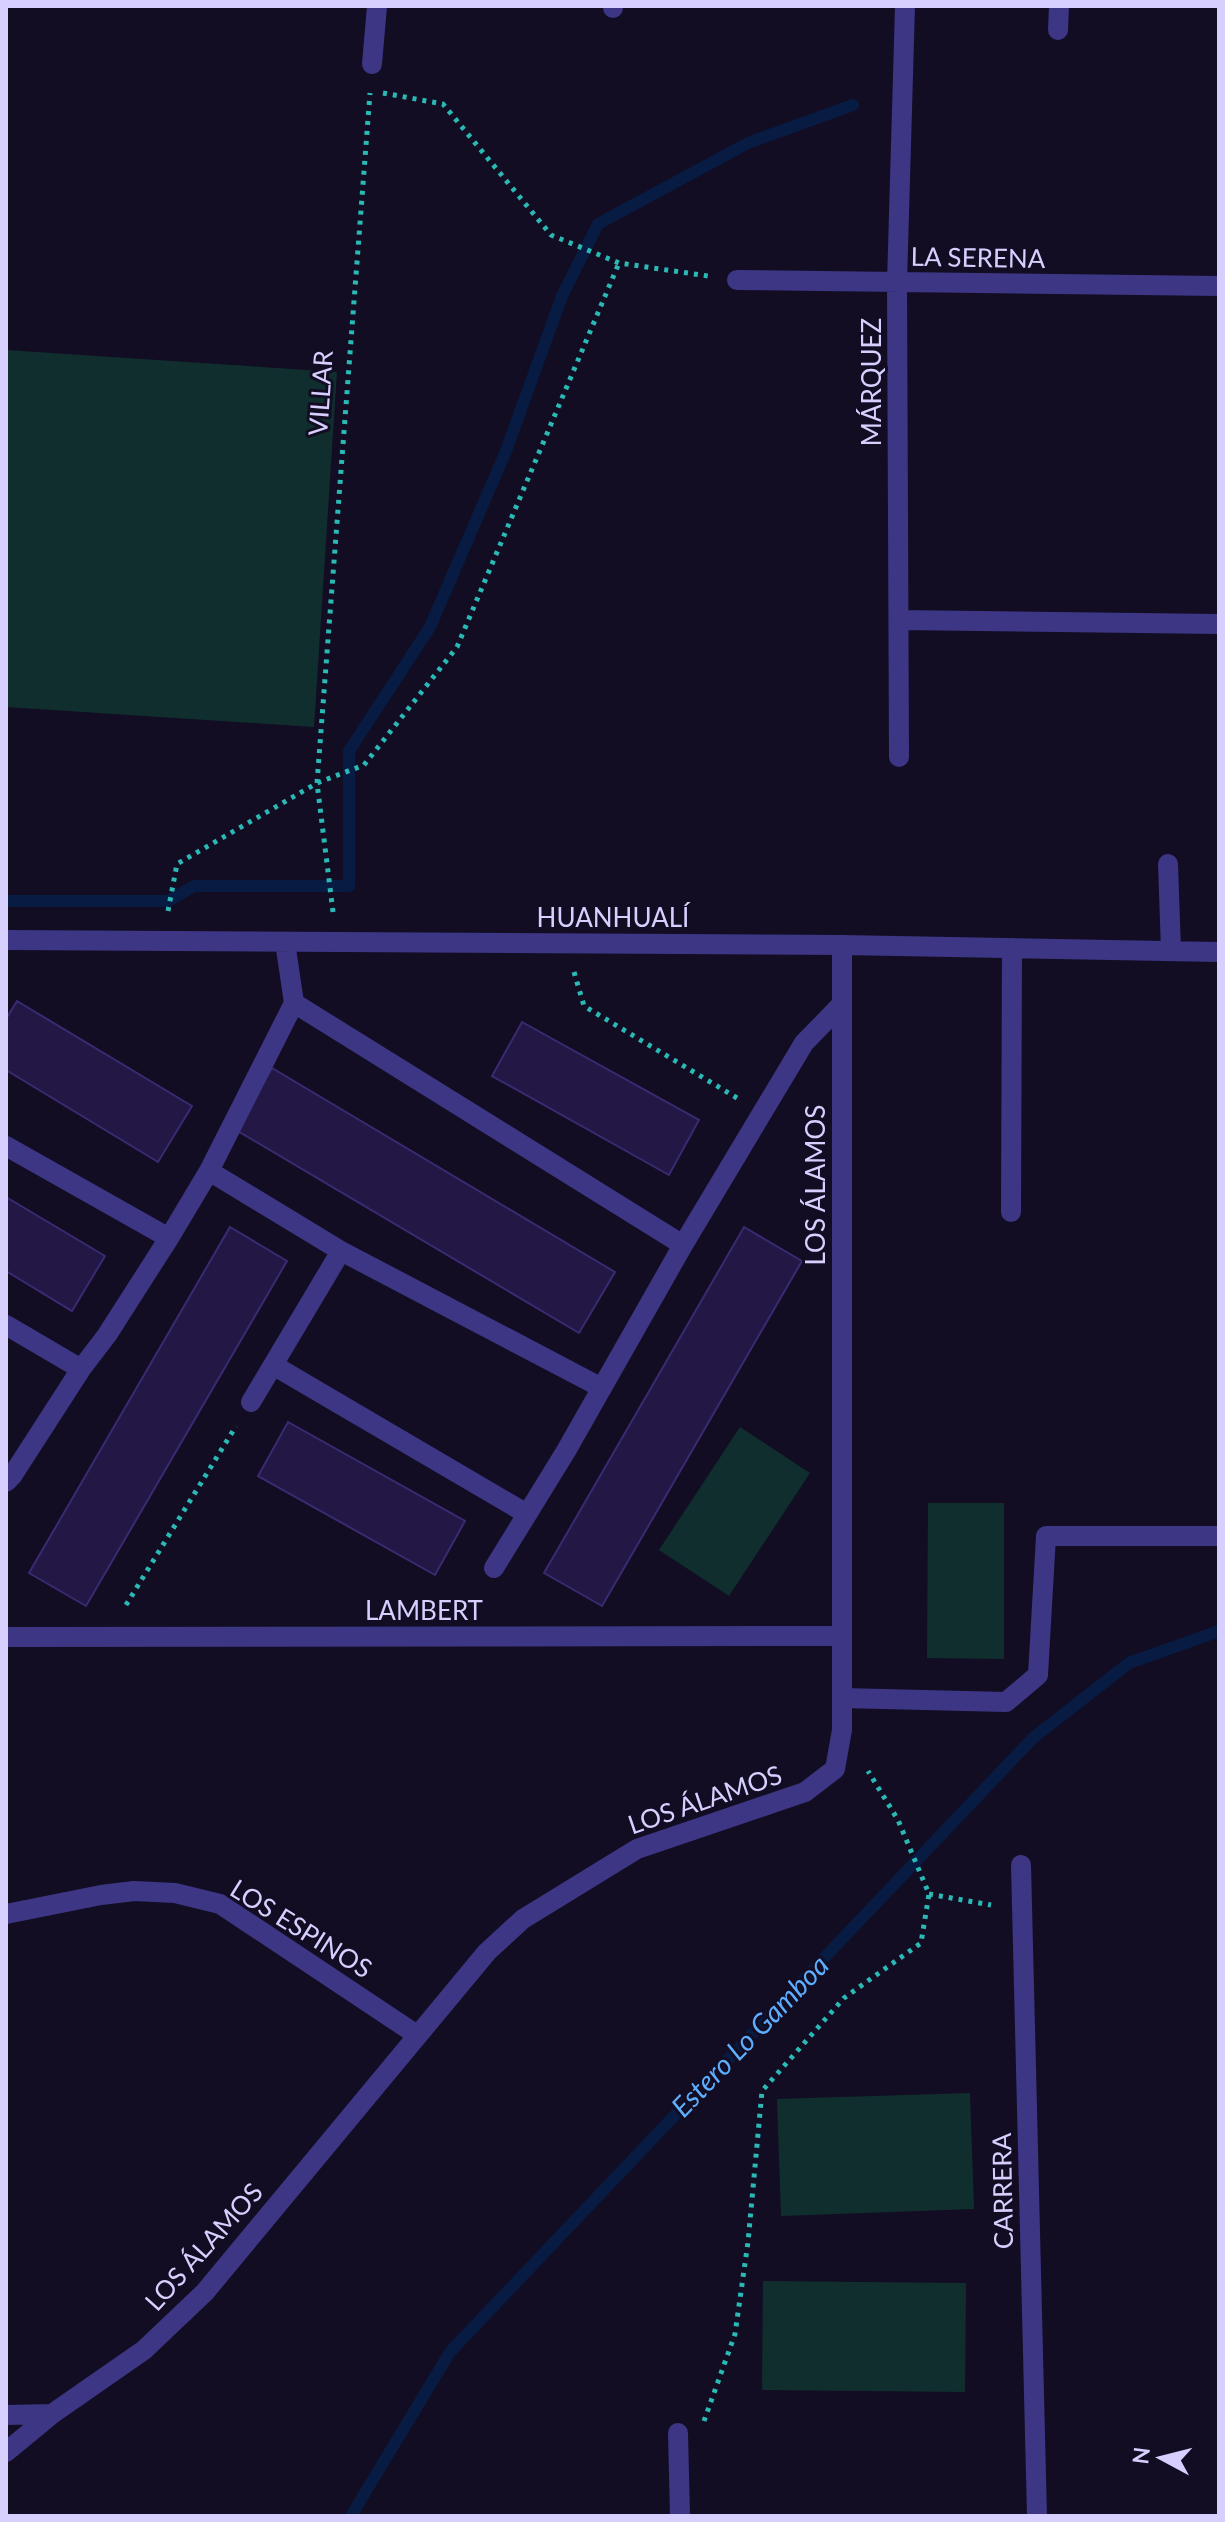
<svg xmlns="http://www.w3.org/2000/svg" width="1225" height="2522" viewBox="0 0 1225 2522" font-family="Lato,sans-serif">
<rect width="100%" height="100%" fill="#120d23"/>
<path fill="#102e2e" d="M6,350L337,372L314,727L6,707Z
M740,1427L810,1473L729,1596L659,1550Z
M928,1503H1004V1659L927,1658Z
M970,2093L974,2209L781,2216L777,2099Z
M763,2281L966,2283L965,2392L762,2390Z"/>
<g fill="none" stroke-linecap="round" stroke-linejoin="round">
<path stroke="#081b42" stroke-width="12" d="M6,901H168L194,886H349V751L430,627L506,451L562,296L598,224L748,143L853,105
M351,2516L450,2352L1033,1738L1129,1663L1219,1631"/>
</g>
<path fill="#231845" stroke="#3b2a72" stroke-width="2" d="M17,1001L192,1106L158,1162L6,1070V1019Z
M522,1022L699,1120L669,1175L492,1076Z
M272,1068L615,1272L579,1333L236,1130Z
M6,1197L105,1256L72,1311L6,1271Z
M230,1227L287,1261L86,1606L29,1573Z
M744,1227L802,1261L602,1606L544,1573Z
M288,1422L465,1521L435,1575L258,1476Z"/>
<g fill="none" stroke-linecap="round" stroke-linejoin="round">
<path stroke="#2ab9b5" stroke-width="5" stroke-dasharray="4 6" stroke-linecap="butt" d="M383,93L443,104L551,235L619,263L708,276
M168,911L177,864L317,783L364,765L457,647L619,263
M333,912L317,783L370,93
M574,972L584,1006L737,1098
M126,1605L236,1426
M929,1894L991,1905
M704,2421L735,2334L748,2242L762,2091L844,1998L921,1943L929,1894L898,1820L868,1771"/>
<path stroke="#3c3684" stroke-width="20" d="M613,8V6
M1058,30L1059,6
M372,64L377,6
M737,280L1219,286
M900,620L1219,624
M899,757L897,283L905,6
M1168,864L1171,951
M6,940L842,945L1219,952
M285,942L294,1003L683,1245
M6,1146L169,1238L209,1171
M1011,1212L1012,948
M341,1251L602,1388
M6,1325L81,1369L107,1335L169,1238
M273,1365L527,1514
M251,1402L341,1251L209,1171L294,1003
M6,1482L12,1476L81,1369
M494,1568L566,1451L683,1245L804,1043L842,1004
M6,1637L842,1636
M842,1698L1006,1702L1038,1675L1046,1536H1219
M1021,1865L1037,2516
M6,1914L101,1895L134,1891L175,1893L220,1904L417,2035
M6,2415L52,2414
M678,2433L680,2516
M6,2452L52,2414L144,2350L205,2292L487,1952L523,1919L637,1849L805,1792L835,1769L842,1730V945"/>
</g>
<g text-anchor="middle" stroke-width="6" stroke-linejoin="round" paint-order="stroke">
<g font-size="26" fill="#d7d0ff" stroke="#120d23">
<text transform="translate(978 258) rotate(1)" y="9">LA SERENA</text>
<text transform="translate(872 382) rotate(-90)" y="9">MÁRQUEZ</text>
<text transform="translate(321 393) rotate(-86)" y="9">VILLAR</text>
<text x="613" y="927">HUANHUALÍ</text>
<text transform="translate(816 1185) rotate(-90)" y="9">LOS ÁLAMOS</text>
<text x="424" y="1620">LAMBERT</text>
<text transform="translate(705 1800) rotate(-19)" y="9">LOS ÁLAMOS</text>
<text transform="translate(301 1929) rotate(32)" y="9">LOS ESPINOS</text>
<text transform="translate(1003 2191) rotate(-91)" y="9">CARRERA</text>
<text transform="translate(204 2247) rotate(-48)" y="9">LOS ÁLAMOS</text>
</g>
<g font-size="28" font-style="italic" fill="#5eaeff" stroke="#120d23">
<text transform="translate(750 2036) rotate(-46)" y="10">Estero Lo Gamboa</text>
</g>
</g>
<rect width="1225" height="2522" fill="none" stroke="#d7d0ff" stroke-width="16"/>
<g transform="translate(1161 2458) rotate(277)" stroke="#120d23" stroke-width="6" paint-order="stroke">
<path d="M0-6L14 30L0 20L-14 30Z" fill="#d7d0ff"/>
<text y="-12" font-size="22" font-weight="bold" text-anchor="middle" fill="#d7d0ff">N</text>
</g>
</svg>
